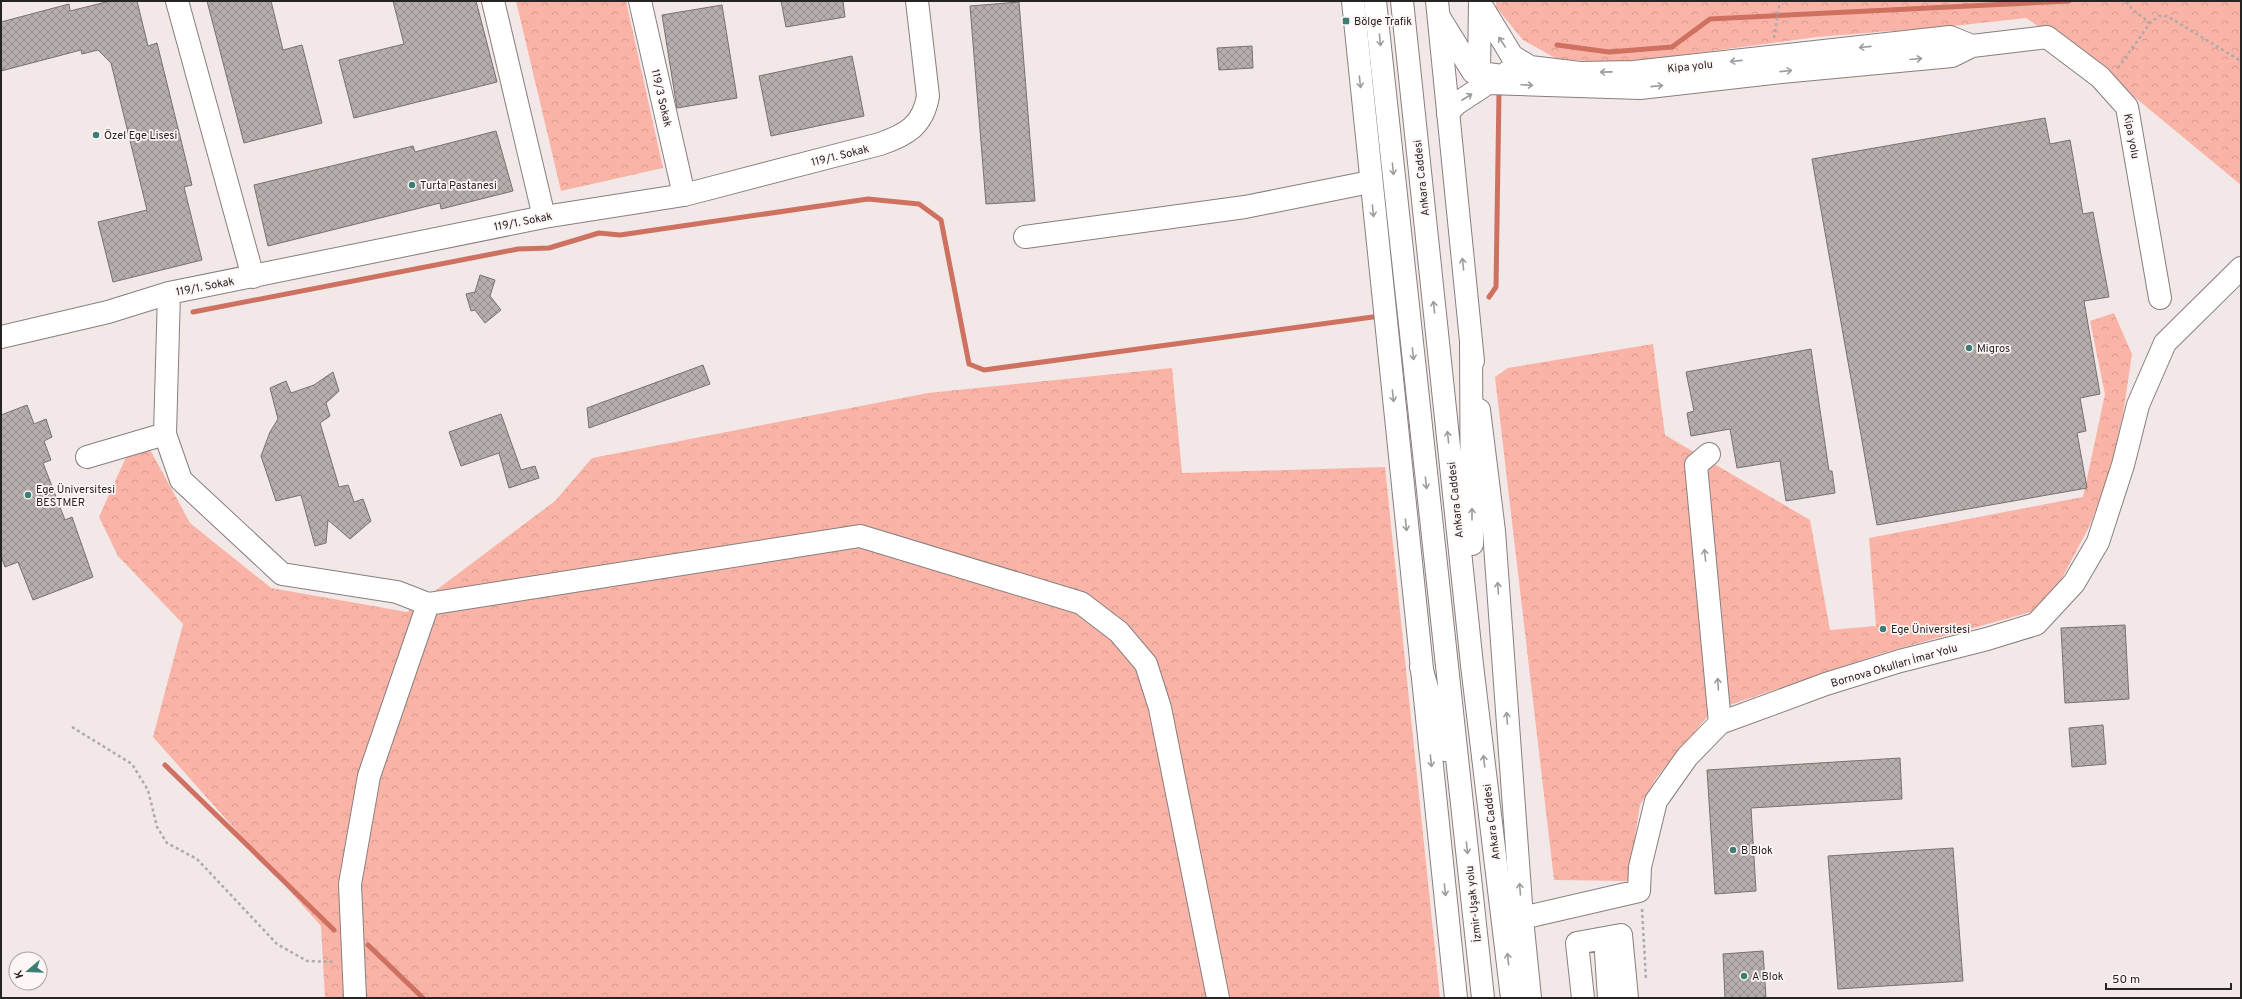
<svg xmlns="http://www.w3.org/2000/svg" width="2242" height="999" viewBox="0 0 2242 999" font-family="Overpass,sans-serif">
<defs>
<pattern id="forest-crowns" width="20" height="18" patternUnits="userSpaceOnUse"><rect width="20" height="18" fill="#fab4a7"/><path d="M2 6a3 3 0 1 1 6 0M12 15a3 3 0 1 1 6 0" fill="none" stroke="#d69a8f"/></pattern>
<pattern id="building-cross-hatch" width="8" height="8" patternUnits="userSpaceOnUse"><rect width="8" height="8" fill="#b6aeac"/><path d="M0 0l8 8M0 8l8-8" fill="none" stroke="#948d8c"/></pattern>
</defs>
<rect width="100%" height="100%" fill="#f1e8e7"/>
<path fill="url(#forest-crowns)" d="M516,1H626L663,168L561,191Z
M1496,1H2241V185L2103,71L2026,18L1953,26L1817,37L1621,63L1557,59L1523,40L1496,7Z
M2114,313L2132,354L2123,414L2110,471L2090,525L2060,582L2031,612L1883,653L1712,711L1657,777L1640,805L1628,881L1554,880L1495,377L1508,368L1653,344L1665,435L1810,520L1830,630L1876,626L1869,538L2083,497L2105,394L2090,321Z
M1172,368L1182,473L1385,467L1440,998H325L321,926L153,737L183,624L118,556L99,517L131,446H148L190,523L271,588L407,612L555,501L592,458L928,393Z"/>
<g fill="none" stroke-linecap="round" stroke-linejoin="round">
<path stroke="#ce7161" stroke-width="5" d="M1557,45L1609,52L1672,47L1710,19L2069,1
M1489,297L1496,287L1499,92
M193,312L518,249L549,248L599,233L620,235L868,199L919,204L941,220L969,364L984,370L1380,316
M165,765L334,930
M368,945L423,998"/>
</g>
<path fill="url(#building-cross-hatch)" stroke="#78716f" d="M110,1H137L148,46L157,43L192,185L184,187L202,260L113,282L98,222L147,210L111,63L98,50L82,54L81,50L1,71V22L69,4L70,11Z
M207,1H271L283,50L302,45L322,123L244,143Z
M393,1H476L497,82L354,118L339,60L404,44Z
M781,1H843L845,17L786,27Z
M1019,2L1035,201L986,204L970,6Z
M722,5L737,98L677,108L662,15Z
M1252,46L1253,68L1219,70L1217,48Z
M852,56L864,116L771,136L759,76Z
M2045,118L2050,144L2070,140L2083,214L2093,212L2109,297L2084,301L2100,394L2080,398L2086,431L2077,433L2087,488L1877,525L1812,159Z
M496,131L513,191L441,209L440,203L268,246L254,185L413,146L415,152Z
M480,275L495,280L490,296L501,310L485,323L475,310L471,311L466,294L475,292Z
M1811,349L1829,471H1832L1835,493L1786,501L1780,461L1737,468L1730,429L1691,436L1687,413L1694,411L1686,372Z
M703,365L710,384L589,428L587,408Z
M333,372L339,391L326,403L330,416L320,423L339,487L348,485L354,502L363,499L371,521L350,539L328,520L326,543L315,546L301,495L276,501L261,456L270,432L278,419L270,388L286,381L291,393L314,385Z
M27,405L34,424L46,419L52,437L44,441L51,460L43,463L65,520L72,517L93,577L33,600L18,562L5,567L1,556V415Z
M501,414L521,470L535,466L539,478L509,488L499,453L461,466L449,432Z
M2125,625L2129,699L2065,703L2061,628Z
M2103,725L2106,764L2072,767L2069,728Z
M1900,758L1902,799L1751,808L1756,891L1715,894L1707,770Z
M1953,848L1963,981L1838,989L1828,856Z
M1763,951L1766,998H1725L1723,954Z"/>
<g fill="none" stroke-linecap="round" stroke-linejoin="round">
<defs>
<path id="minor" d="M177,1L253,277
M493,1L544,217
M640,1L684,195
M1480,1L1479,73L1481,79L1485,81
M1481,5L1512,56L1530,67
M1439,17L1473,72L1502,76L1511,70L1530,67L1580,73L1634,72L1950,37L1972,46
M1448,113L1456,104L1488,83L1640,88L1781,72L1952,56L1972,46L2047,37L2100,77L2127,107L2160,298
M1025,237L1245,207L1370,182
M169,293L165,434L181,480L282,574L397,592L428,604L860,536L1081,603L1119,632L1146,664L1160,708L1218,998
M1,337L108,312L169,293L544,217L684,195L880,144C906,135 923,126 928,96L917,1
M1709,454L1696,465L1720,723
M87,457L165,434
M1522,918L1639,891L1640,867L1656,801L1687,757L1720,723L1826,684L1900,661L1987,639L2036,624L2074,583L2098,542L2123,465L2138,405L2165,343L2241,268
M1605,938L1609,998
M355,998L350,884L369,776L428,604
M1583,998L1577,943L1621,935L1627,998"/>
<path id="major" d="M1353,1L1456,998
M1437,1L1473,361
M1479,410L1494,531L1522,918L1530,998"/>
<path id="highway" d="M1375,1L1483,998
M1402,1L1472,665L1512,998
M1471,343L1472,544
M1421,667L1445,750"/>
</defs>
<use href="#minor" stroke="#877f7e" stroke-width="24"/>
<use href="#major" stroke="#877f7e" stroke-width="24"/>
<use href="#highway" stroke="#877f7e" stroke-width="24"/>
<path stroke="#b0a9a9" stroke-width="2.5" stroke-dasharray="3 3" stroke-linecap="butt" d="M2127,1L2132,9L2150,23
M1774,38L1780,1
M2118,68L2150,23L2159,16H2167L2241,61
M72,727L132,764L148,790L157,827L167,843L197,859L277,944L307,961L335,962
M1642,909L1646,980"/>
<use href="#minor" stroke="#fff" stroke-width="22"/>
<use href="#major" stroke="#fff" stroke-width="22"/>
<use href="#highway" stroke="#fff" stroke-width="22"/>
</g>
<defs><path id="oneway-shaft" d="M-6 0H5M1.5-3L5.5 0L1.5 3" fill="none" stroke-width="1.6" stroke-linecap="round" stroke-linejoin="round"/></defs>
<g stroke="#9d9c9c">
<use href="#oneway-shaft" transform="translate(1380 40) rotate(84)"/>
<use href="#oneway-shaft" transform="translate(1502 42) rotate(-123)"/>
<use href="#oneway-shaft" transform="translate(1865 47) rotate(174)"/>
<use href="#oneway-shaft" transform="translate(1916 59) rotate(-5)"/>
<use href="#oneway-shaft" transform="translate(1736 61) rotate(174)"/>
<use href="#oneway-shaft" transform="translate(1786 71) rotate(-6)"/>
<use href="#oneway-shaft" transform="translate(1606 72) rotate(179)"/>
<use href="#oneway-shaft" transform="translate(1360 82) rotate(84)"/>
<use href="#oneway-shaft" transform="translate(1527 85) rotate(3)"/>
<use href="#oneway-shaft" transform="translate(1657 86) rotate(-6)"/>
<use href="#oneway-shaft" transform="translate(1467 97) rotate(-33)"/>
<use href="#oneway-shaft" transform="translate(1393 169) rotate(84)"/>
<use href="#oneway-shaft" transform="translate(1373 211) rotate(84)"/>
<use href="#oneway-shaft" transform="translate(1463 264) rotate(-96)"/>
<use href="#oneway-shaft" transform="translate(1434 307) rotate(-96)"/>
<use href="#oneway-shaft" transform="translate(1413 354) rotate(84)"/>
<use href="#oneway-shaft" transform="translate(1393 396) rotate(84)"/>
<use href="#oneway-shaft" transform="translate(1448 437) rotate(-96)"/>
<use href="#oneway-shaft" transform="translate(1426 483) rotate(84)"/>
<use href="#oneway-shaft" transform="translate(1472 514) rotate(-90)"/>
<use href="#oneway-shaft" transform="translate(1406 525) rotate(84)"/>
<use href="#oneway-shaft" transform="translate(1705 555) rotate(-96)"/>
<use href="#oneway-shaft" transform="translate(1498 588) rotate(-94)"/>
<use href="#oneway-shaft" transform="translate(1718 684) rotate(-94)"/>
<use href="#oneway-shaft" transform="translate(1507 718) rotate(-94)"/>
<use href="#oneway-shaft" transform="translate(1431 761) rotate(84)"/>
<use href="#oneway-shaft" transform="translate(1484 761) rotate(-97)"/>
<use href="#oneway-shaft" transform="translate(1467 848) rotate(84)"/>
<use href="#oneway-shaft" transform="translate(1520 889) rotate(-94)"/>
<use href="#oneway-shaft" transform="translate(1445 890) rotate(84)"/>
<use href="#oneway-shaft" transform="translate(1508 959) rotate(-97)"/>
</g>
<g fill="#3b7f74" stroke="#fef6f4" stroke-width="1.5">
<rect x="1342" y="17" width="8" height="8" rx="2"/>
<circle cx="96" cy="135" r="4"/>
<circle cx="412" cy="185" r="4"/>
<circle cx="1969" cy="348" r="4"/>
<circle cx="28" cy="495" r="4"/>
<circle cx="1883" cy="629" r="4"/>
<circle cx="1733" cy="850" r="4"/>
<circle cx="1744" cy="976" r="4"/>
</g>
<g text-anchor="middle" stroke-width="3.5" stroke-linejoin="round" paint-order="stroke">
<g font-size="11" fill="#262323" stroke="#fef6f4" text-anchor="start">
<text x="1354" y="25">Bölge Trafik</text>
<text x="104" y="139">Özel Ege Lisesi</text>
<text x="420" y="189">Turta Pastanesi</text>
<text x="1977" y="352">Migros</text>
<text x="36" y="493">Ege Üniversitesi<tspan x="36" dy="13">BESTMER</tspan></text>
<text x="1891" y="633">Ege Üniversitesi</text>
<text x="1741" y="854">B Blok</text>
<text x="1752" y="980">A Blok</text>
</g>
<g font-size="11" fill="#262323" stroke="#fef6f4">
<text transform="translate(1690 66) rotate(-6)" y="4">Kipa yolu</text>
<text transform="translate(662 98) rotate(77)" y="4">119/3 Sokak</text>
<text transform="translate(2132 136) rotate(80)" y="4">Kipa yolu</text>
<text transform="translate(840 155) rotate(-14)" y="4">119/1. Sokak</text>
<text transform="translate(1421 178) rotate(-96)" y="4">Ankara Caddesi</text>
<text transform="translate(523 221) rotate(-11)" y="4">119/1. Sokak</text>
<text transform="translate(205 286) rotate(-11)" y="4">119/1. Sokak</text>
<text transform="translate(1455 500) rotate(-96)" y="4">Ankara Caddesi</text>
<text transform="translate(1894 665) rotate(-16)" y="4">Bornova Okulları İmar Yolu</text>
<text transform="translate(1491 822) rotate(-97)" y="4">Ankara Caddesi</text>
<text transform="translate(1473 904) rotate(-96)" y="4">İzmir-Uşak yolu</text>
</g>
</g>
<rect width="2242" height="999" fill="none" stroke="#262323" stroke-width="4"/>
<g transform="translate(28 971) rotate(251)"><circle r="19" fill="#fef6f4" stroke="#a8a2a0"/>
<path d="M0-3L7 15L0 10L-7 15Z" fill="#3b7f74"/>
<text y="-6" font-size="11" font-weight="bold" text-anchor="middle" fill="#262323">K</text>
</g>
<path d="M2106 983v6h125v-6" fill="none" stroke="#262323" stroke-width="2"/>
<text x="2112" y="983" font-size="12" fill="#262323" stroke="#fef6f4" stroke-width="3" paint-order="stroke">50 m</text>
</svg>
